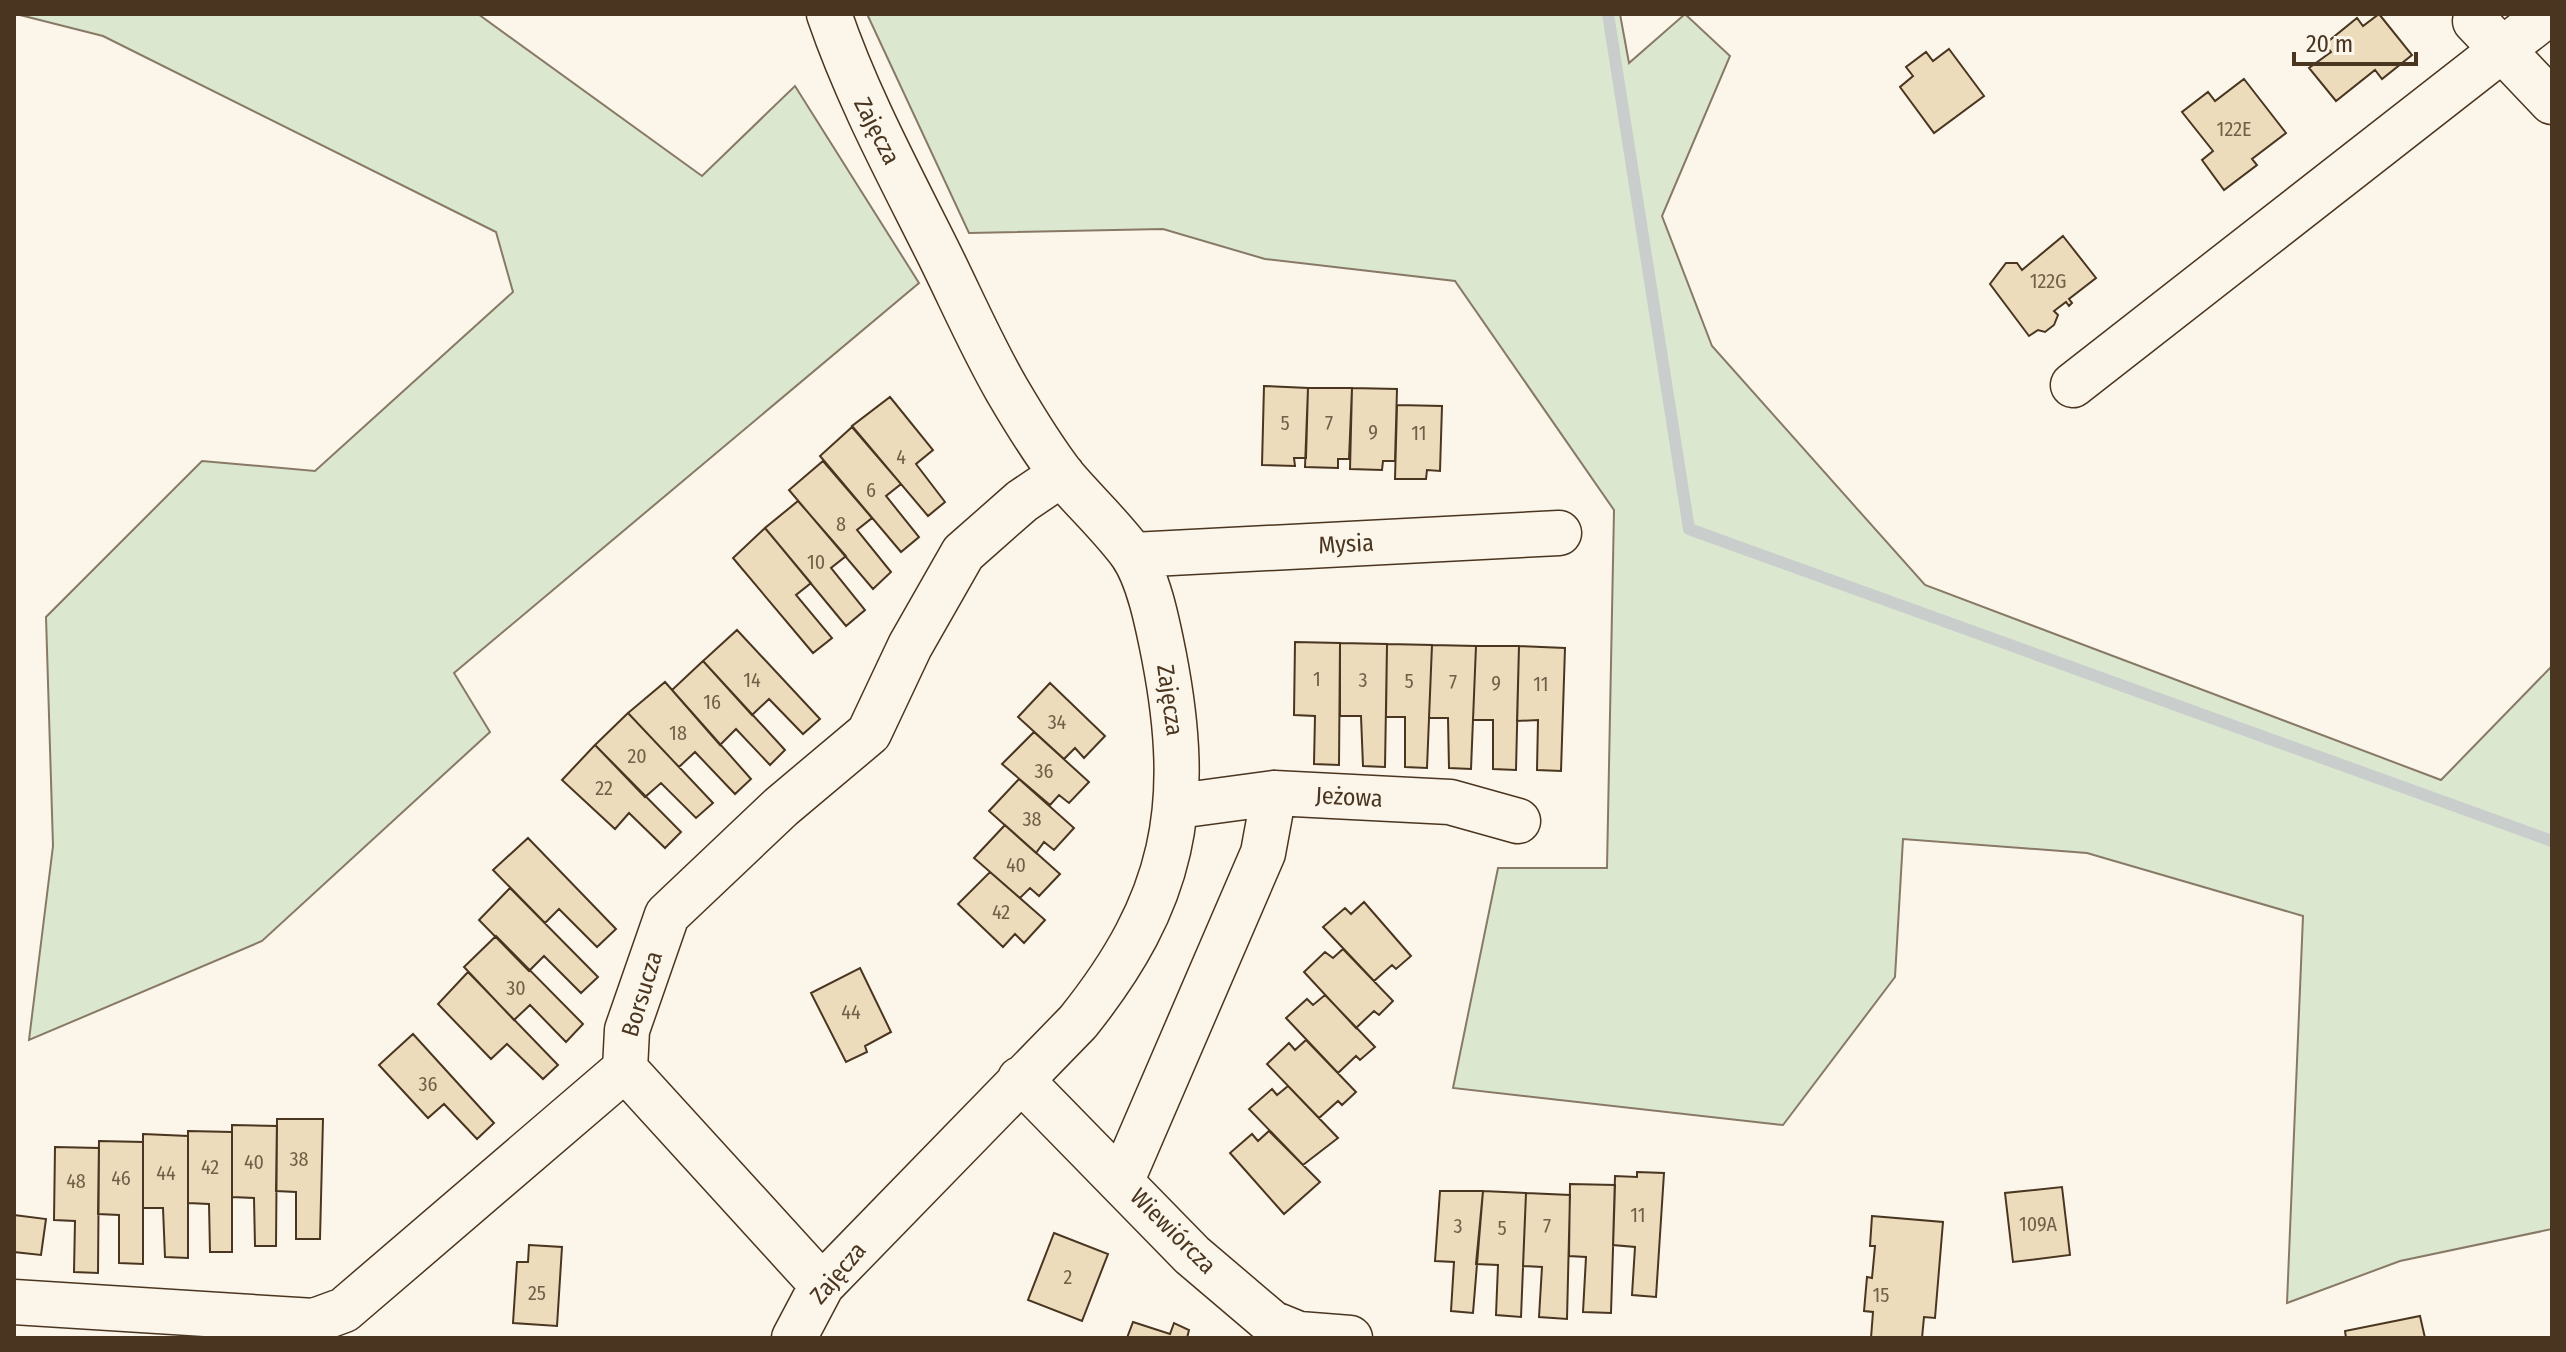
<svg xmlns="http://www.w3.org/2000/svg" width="2566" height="1352" viewBox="0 0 2566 1352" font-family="'Fira Sans Condensed',sans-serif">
<rect width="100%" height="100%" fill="#fbf6e9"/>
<path fill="#dce7d0" stroke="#887966" stroke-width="2" d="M16,14H478L702,176L795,86L919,283L454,673L490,732L262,941L29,1040L53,846L46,617L202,461L315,471L513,292L496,232L103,36Z
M867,14H1620L1629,63L1685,14L1730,56L1662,216L1712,346L1925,585L2441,780L2552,666V1229L2400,1261L2287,1303L2303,916L2087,853L1903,839L1895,977L1783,1125L1453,1088L1498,868H1607L1614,510L1455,281L1265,259L1163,229L969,233Z"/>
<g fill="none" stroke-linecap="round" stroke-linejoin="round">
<path stroke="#c9cecd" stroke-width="12" d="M1608,14L1689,529L2552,841"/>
</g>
<path fill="#ecdcbc" stroke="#4a3520" stroke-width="2" d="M2379,14L2412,55L2382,79L2375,70L2336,101L2309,68L2331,52L2325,44L2357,18L2363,26Z
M1949,49L1984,96L1934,133L1900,87L1913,76L1906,67L1926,52L1933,61Z
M2244,79L2286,133L2252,159L2257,165L2224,190L2202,160L2213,151L2182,112L2208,92L2215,101Z
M2063,236L2096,278L2069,299L2072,303L2069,306L2066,302L2054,311L2058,315L2054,325L2045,332L2038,330L2029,336L1990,284L2006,263H2017L2022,270Z
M1264,386L1308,388L1306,458H1294L1295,466L1262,465Z
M1308,388H1352L1349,459H1338V468L1305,467Z
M1352,388L1397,389L1395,461H1383L1382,470L1350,469Z
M890,397L933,450L916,464L945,502L928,516L852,426Z
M1397,405L1442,406L1440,471L1427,470L1426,479H1395Z
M852,427L901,484L886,496L919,537L901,552L820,456Z
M823,461L872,518L857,530L891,572L873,589L789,490Z
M798,501L846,556L831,568L865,610L846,626L765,528Z
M765,528L811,583L796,595L832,638L813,653L733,558Z
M737,630L820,719L803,734L769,699L752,715L703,661Z
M1295,642L1340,643L1339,765L1314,764L1315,716L1294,715Z
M1340,643L1387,644L1385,767L1363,766L1361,716H1340Z
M1387,644L1432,645L1427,768L1405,767V717H1386Z
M1432,645L1476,646L1471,769L1449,768L1448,718H1429Z
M1476,646H1519L1516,770L1493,769V720H1473Z
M1519,646L1565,648L1561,771L1537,770L1538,720L1517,721Z
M703,661L785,750L770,765L736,729L720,745L672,690Z
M665,682L751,779L735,794L695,752L679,767L628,713Z
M1050,683L1105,736L1084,758L1075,748L1064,759L1018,717Z
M628,713L713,803L696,818L661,783L645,797L595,745Z
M1034,732L1089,782L1069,803L1059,795L1050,805L1002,764Z
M595,745L681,832L665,848L629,813L615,829L562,780Z
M1019,779L1074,828L1054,850L1044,842L1036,853L989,811Z
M1005,825L1060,874L1039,896L1030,888L1020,898L974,858Z
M528,838L616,929L597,947L559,909L545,923L493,870Z
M990,872L1045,920L1024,943L1015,934L1003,947L958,904Z
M510,888L598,977L581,993L544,956L529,971L479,920Z
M1364,902L1411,956L1396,969L1392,965L1374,981L1323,927L1345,908L1351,914Z
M496,936L583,1024L566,1042L530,1005L514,1020L464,967Z
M1343,949L1393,1001L1379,1015L1374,1011L1356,1028L1304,972L1325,952L1333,958Z
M860,968L891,1032L865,1046L867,1052L846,1062L811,993Z
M468,972L558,1065L543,1079L507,1044L491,1059L438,1004Z
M1325,995L1375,1047L1360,1060L1356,1056L1338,1073L1286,1018L1307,999L1313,1005Z
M413,1034L494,1123L477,1139L444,1104L428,1118L379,1065Z
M1306,1040L1356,1092L1342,1105L1338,1101L1319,1118L1267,1064L1289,1043L1295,1050Z
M1288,1086L1338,1138L1303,1165L1249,1109L1272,1089L1277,1095Z
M277,1119H323L320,1239H296V1192L276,1191Z
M232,1125L277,1126L276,1246H255L254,1198L232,1197Z
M188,1131L232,1132V1252H210L209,1204L188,1203Z
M1269,1131L1320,1182L1284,1214L1230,1153L1252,1134L1258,1141Z
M143,1134L188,1136V1258L165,1257L163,1208H143Z
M99,1141L143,1142V1264L119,1263V1215L98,1214Z
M55,1147L99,1148L98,1273L74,1272L75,1221L54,1220Z
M1637,1172L1664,1173L1656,1297L1632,1295L1635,1247L1613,1245L1615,1176L1637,1177Z
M1570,1184L1615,1185L1611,1313L1583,1312L1586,1257L1569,1256Z
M2062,1187L2070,1255L2013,1262L2005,1193Z
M1440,1191H1483L1473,1313L1451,1311L1454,1262L1435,1261Z
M1483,1191L1526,1193L1521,1317L1496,1315L1498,1265L1476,1264Z
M1526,1193L1570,1195L1567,1319L1539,1317L1542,1267L1523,1266Z
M14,1215L46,1219L41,1255L14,1252Z
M1872,1216L1943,1222L1935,1318L1924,1317L1922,1338H1871L1873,1312L1864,1311L1867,1277L1872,1278L1875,1246H1870Z
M1054,1233L1108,1254L1082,1321L1028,1300Z
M529,1245L562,1247L557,1326L513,1323L517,1262H528Z
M2420,1316L2425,1338H2346L2345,1331Z
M1133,1322L1170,1334L1174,1323L1189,1330L1187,1338H1127Z"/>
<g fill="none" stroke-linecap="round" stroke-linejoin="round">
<defs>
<path id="minor" d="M2475,21L2552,102
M2073,385L2548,14
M1133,555L1559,533
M1178,806L1274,793L1450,802L1518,821
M625,1069L822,1285
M1020,1079L1192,1255L1272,1323L1299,1334L1350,1338
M1122,1180L1263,853L1274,793
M14,1302L314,1321L344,1310L625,1069L627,1030L667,915L781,807L869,733L910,646L963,553L1022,501L1062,474
M794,1338L822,1285L1078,1022C1175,901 1193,806 1164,656C1158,626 1149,578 1131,553C1111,526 1085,502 1063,476C1043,450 1024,419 1007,390C981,345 960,296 937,250C898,172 857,96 829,14"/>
</defs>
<use href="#minor" stroke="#4a3520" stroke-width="47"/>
<use href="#minor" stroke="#fbf6e9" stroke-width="44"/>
</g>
<g text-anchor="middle" stroke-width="6" stroke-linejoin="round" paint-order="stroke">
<g font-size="20" fill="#725f47">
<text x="2234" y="136">122E</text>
<text x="2048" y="288">122G</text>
<text x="1285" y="430">5</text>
<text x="1329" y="430">7</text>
<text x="1373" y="439">9</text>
<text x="1419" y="440">11</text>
<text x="901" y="464">4</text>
<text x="871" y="497">6</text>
<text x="841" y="531">8</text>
<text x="816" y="569">10</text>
<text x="1317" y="686">1</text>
<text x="752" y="687">14</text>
<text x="1363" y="687">3</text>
<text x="1409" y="688">5</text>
<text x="1453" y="689">7</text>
<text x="1496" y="690">9</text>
<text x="1541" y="691">11</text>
<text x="712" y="709">16</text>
<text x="1057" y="729">34</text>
<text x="678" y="740">18</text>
<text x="637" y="763">20</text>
<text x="1044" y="778">36</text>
<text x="604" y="795">22</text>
<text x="1032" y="826">38</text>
<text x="1016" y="872">40</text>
<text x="1001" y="919">42</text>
<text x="516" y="995">30</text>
<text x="851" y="1019">44</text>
<text x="428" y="1091">36</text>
<text x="299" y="1166">38</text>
<text x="254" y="1169">40</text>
<text x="210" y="1174">42</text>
<text x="166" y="1180">44</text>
<text x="121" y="1185">46</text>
<text x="76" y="1188">48</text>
<text x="1638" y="1222">11</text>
<text x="2038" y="1231">109A</text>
<text x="1458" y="1233">3</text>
<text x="1547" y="1233">7</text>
<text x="1502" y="1235">5</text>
<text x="1068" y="1284">2</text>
<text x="537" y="1300">25</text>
<text x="1881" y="1302">15</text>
</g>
<g font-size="24" fill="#4a3520" stroke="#fbf6e9">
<text transform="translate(877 131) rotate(63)" y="8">Zajęcza</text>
<text transform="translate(1346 544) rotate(-3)" y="8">Mysia</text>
<text transform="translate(1170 700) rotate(82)" y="8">Zajęcza</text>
<text transform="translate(1349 797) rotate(3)" y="8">Jeżowa</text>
<text transform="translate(642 994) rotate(-73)" y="8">Borsucza</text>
<text transform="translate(1173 1231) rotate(45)" y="8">Wiewiórcza</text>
<text transform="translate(838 1273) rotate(-50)" y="8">Zajęcza</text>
</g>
</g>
<rect width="2566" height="1352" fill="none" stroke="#4a3520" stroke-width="32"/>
<path d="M2294 52v12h122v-12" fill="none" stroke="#4a3520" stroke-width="4"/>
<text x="2306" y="52" font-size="24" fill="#4a3520" stroke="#fbf6e9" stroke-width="6" paint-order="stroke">20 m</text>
</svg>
